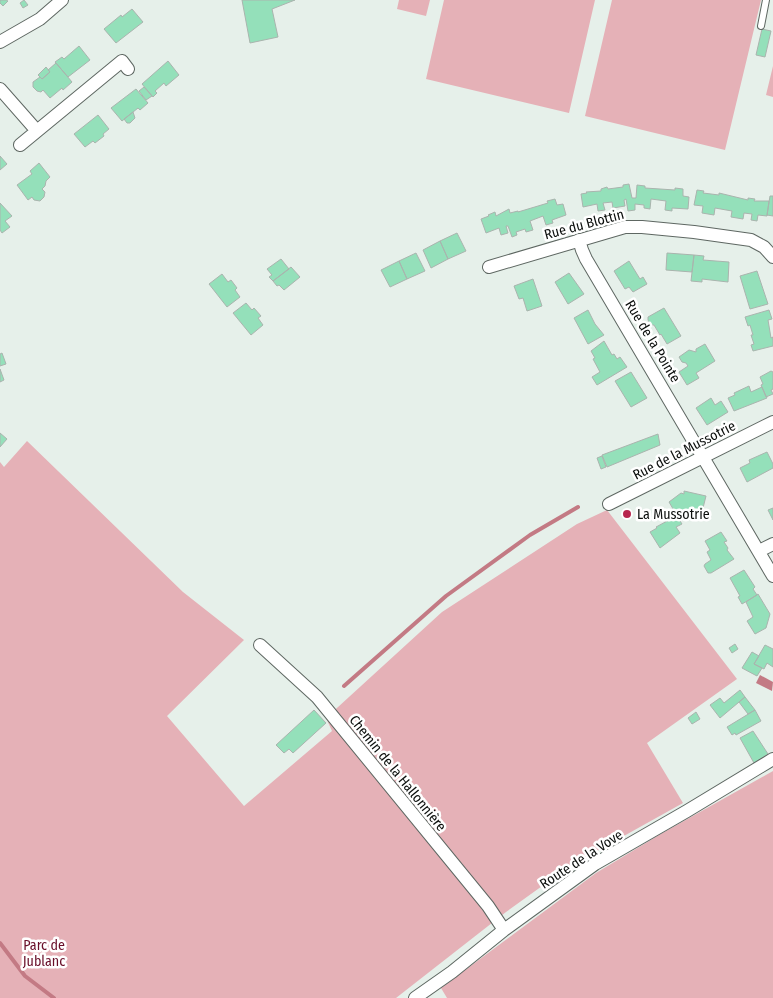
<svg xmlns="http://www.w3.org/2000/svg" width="773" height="998" viewBox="0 0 773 998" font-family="'Fira Sans Condensed',sans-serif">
<rect width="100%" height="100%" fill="#e6f0ea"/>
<path fill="#e5b1b7" d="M399,0H430L426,16L397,9Z
M444,0H595L569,113L426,79Z
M612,0H761L725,150L585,116Z
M773,66V97L766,95Z
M27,441L183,592L244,640L167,716L244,806L332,731L326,718L442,612L577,524L607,510L737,679L647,743L683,803L570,866L506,912L396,998H0V462L4,467Z
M773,771V998H447L441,988L596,873L659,835Z"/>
<path fill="#c37a84" d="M760,675L773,682L772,691L756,683Z"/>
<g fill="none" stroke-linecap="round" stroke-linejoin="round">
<path stroke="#c37a84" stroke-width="4" d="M344,686L446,596L530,535L578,507
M0,943L25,976L54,998"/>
</g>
<path fill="#94e0ba" stroke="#aab4ae" d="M0,0H6L8,1L3,6L0,3Z
M24,0L28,5L23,8L20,3Z
M242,0H295L272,9L278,37L250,43Z
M132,9L143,22L116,43L104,29L121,15L122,17Z
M762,29L771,31L765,57L756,55Z
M79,46L90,60L68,77L55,62L62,57L64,59Z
M168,61L179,75L166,86L164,83L155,91L157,93L153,97L142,84Z
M56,63L72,82L63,90L62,88L50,98L43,90L41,92L37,91L33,87V82L40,77L42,79L50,72L48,70Z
M46,67L50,72L42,79L38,75Z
M144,87L152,96L146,100L139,91Z
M136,89L148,103L140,110L138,108L122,121L111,108Z
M133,112L135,118L130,123H127L124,119Z
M98,115L109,129L103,134L104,136L95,143L93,141L85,147L74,134Z
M0,156L7,164L0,170Z
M39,163L50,177L46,181L45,186L42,189L45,192L44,197L40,201L34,200L32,197L28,200L17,185L32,174L30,171Z
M629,184L632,198H636L637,185L645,186V188L675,190V188L683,189V196L689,197L688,209L672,208V211L665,210L666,201L651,199L650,209L644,208V205L635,204V210L628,211L626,199L624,200L625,206L613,208L612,202L603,203L605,210L598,211L597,204L583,207L581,194L587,193L586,192L601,191V189L607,187L608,189L623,187V185Z
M697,190L704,191L703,193L719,195V193L748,200V198L755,199L754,201H769L767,216L758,215L757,221L751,220L752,214L744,213L743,219L731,217L732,211L715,208L714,215L702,213L703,206L694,205Z
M770,196H773V216L767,215Z
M555,199L557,205L563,204L566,215L552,220L553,223L546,225L543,216L530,221L533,230L526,232L525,229L516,232L517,235L512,237L508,226H506L508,233L501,235L499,228L486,233L481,219L489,216L488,215L495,212L496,216L509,209L510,213L518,211V212L548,203L547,201Z
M0,203L12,216L5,221L10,227L2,233L0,230Z
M457,233L466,251L448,259L440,241Z
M440,241L448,259L431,268L423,250Z
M416,253L425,271L407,279L399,261Z
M667,253L694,255L692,272L666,270Z
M694,255L704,256L703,260L729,262L728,282L702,279V282L691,281Z
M281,259L289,269L273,281L269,277L272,275L267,269Z
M399,261L407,279L390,287L381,270Z
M629,261L640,279L643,277L647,284L633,292L629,287L625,289L614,271Z
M291,267L300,277L284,290L279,285L277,286L273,281Z
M757,271L768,304L750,309L740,276Z
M569,273L584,294L568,304L555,282Z
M222,274L228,282L231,280L237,288L235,290L240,297L227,307L209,284Z
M533,279L542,306L527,311L523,298L519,299L514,286Z
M246,303L252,310L254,308L261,316L258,318L263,325L251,335L233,313Z
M664,308L681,336L667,344L661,334L660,335L654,325H651L648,320V317Z
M588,310L595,324L604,335L588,344L574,318Z
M769,310L772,319L768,320L771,338L773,337V346L753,351L751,345L754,344L751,335H753L750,325L748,326L745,317Z
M604,341L612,355L614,354L617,359L620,357L627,367L597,385L592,377L600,372L593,359L595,358L591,351Z
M705,344L715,361L696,373L699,378L687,385L679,372L688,366L686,363L682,362L679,357L689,350L696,352V349Z
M2,353L6,364L0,366V354Z
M0,369L4,380L0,382Z
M771,371L773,372V389L771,390L773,394L766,397L761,385L763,384L760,377Z
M631,372L647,398L631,407L615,381Z
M749,386L751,392L762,387L767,398L734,411L728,398L735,395L734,393Z
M711,398L715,405L721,401L728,412L707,425L696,408Z
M0,433L7,439L0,447Z
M658,434L660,445L607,467L602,455Z
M767,452L773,464V468L747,482L740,468L750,463L749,460Z
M602,456L606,467L601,469L597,458Z
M684,491L706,496L702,512L696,510L695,517L686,515L679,519L669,502L681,493L684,494Z
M773,508V520L768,510Z
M629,510L631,514L625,518L623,513Z
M673,510L682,524L676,527L680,533L660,548L650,532L657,528L656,527L671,519L668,513Z
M721,532L727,541L724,542L728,548L727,550L734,559L711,573H708L704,566L705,564L711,560L707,552L710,550L705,541Z
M744,570L755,587L753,589L757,595L742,604L738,597L740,596L730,578Z
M758,594L770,614L766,628L755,634L747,621L753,617L746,602Z
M735,644L738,649L732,653L729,648Z
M765,645L773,649V667L767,663L764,669L754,664Z
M752,652L759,656L754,664L762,668L757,676L742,668Z
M740,690L745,697L720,718L710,705L720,698L724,703Z
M745,697L755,710L748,714L739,702Z
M314,710L326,723L293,753L289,749L284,753L276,745Z
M755,710L761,721L736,735L735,733L732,735L727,727Z
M696,712L700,719L692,724L688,718Z
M753,731L768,754L754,763L740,738Z"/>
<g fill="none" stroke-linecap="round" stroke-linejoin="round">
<defs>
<path id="lane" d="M761,26L766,0"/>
<path id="street" d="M0,42L40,19L62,0
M0,89L37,131
M20,145L122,61L128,69
M579,240L582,250L586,259L773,576
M489,267L625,227H642L694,232L751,240L764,247L773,257
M609,504L773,422
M759,551L773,544
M260,645L317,697L488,906L504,930
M415,998L452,972L504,930L595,864L687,811L773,759"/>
</defs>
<use href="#lane" stroke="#5e6762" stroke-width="8"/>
<use href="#street" stroke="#5e6762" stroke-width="14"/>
<use href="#lane" stroke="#fff" stroke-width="6"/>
<use href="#street" stroke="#fff" stroke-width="12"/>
</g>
<circle fill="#b7264e" stroke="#fff" stroke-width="2" cx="627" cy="514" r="5"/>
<g text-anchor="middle" stroke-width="5" stroke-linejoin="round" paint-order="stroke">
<g font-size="14" fill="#0b0e0c" stroke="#fff">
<text transform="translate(584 224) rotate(-15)" y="5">Rue du Blottin</text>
<text transform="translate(653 341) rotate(59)" y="5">Rue de la Pointe</text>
<text transform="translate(684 450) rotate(-27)" y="5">Rue de la Mussotrie</text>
<text transform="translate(398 773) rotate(51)" y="5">Chemin de la Hallonnière</text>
<text transform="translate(581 859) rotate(-33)" y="5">Route de la Vove</text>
</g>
<g font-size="14" fill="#0b0e0c" stroke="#fff" text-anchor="start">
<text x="637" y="519">La Mussotrie</text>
</g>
<g font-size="14" fill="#690f29" stroke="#fff">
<text x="44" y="950">Parc de<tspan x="44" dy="16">Jublanc</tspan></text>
</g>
</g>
</svg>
